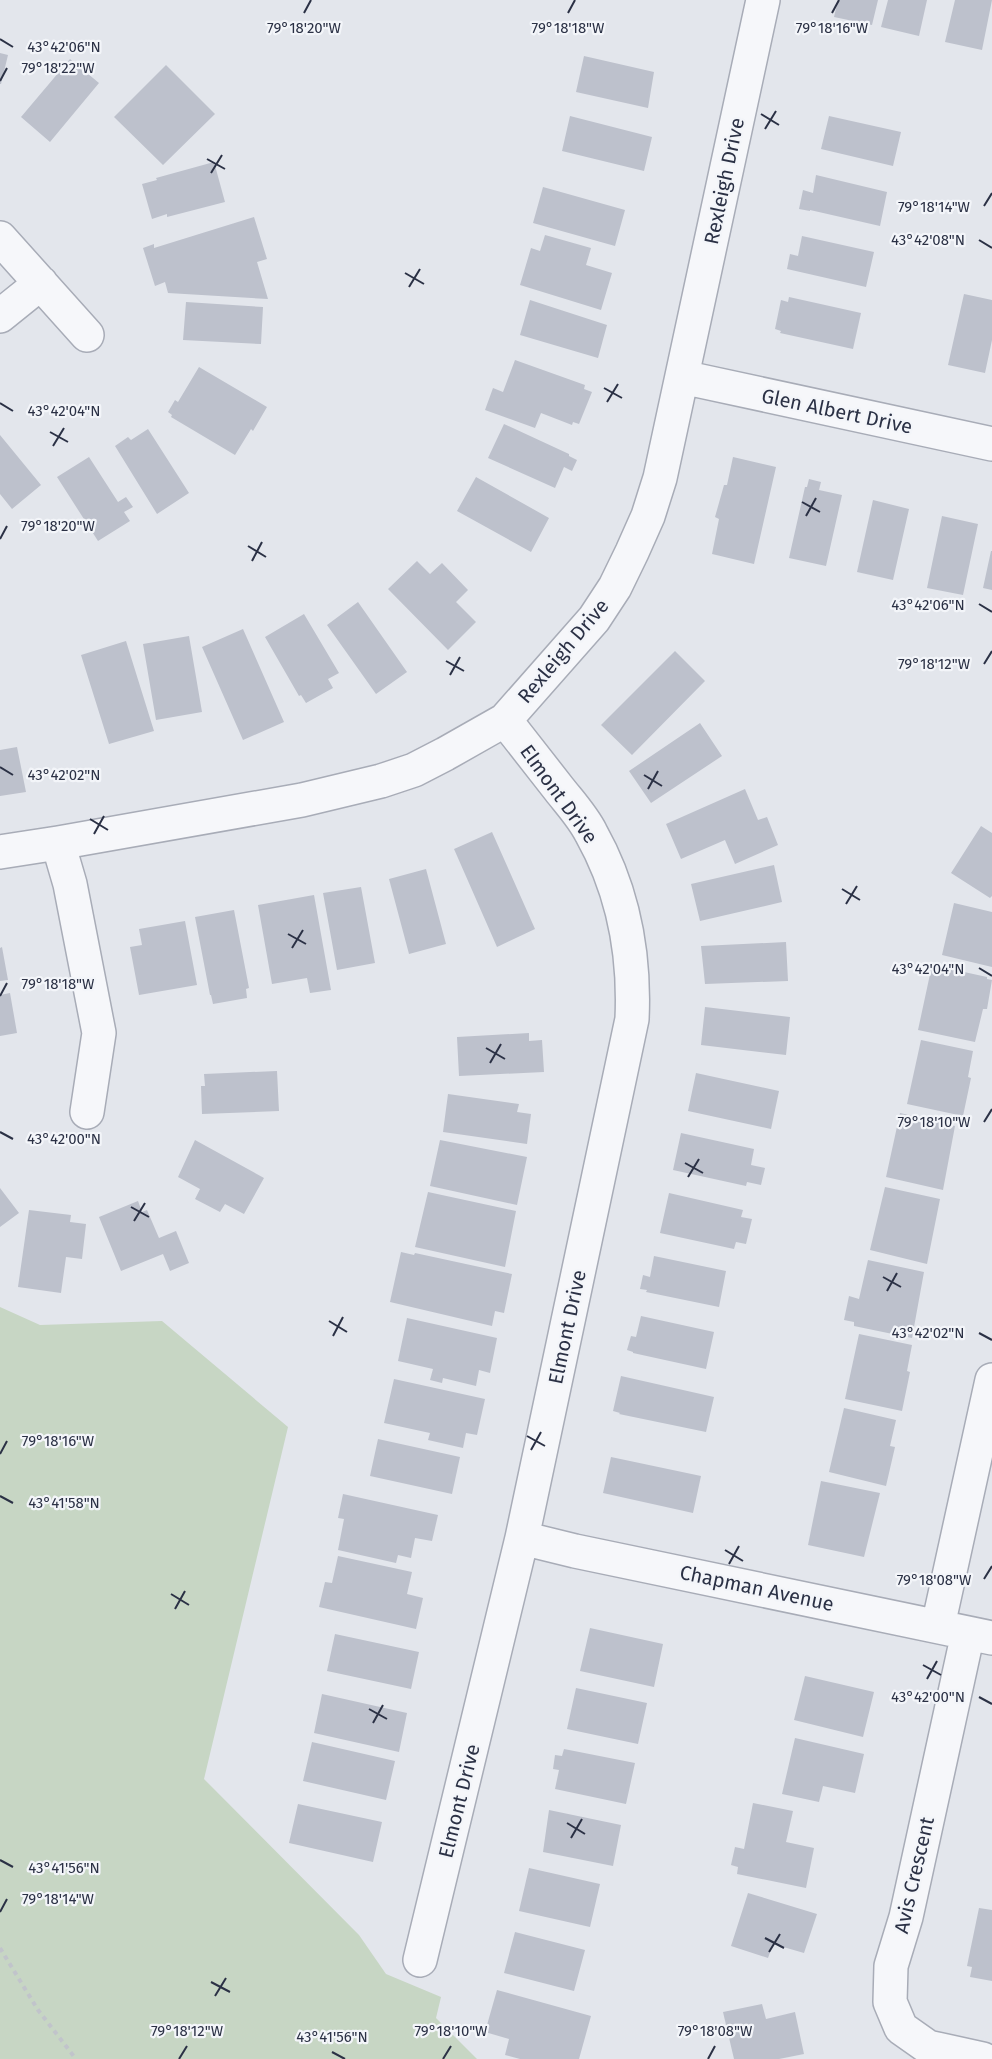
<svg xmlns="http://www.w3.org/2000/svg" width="992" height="2059" viewBox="0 0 992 2059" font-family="'Fira Sans',sans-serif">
<rect width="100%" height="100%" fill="#e3e6ec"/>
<path fill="#c7d6c4" d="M0,1307L40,1325L162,1321L288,1427L204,1779L359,1935L386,1974L441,1997L436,2018L477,2059H0Z"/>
<path fill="#bdc1cc" d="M838,0H878L872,25L834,17Z
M888,0H927L919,36L881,27Z
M955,0H992L982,50L945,42Z
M0,53L8,55L1,84H0Z
M584,56L654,72L648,108L576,92Z
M70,59L99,83L50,142L21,117Z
M166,65L215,114L163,165L114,117Z
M570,116L652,137L644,171L562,151Z
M829,116L901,132L893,166L821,149Z
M214,162L225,202L167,217V214L152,219L142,184L157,180L156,178Z
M816,175L887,192L880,226L810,210V211L799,209L803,190L813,193Z
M543,187L625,210L615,246L533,223Z
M254,217L267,259L257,262L268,299L168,293L165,282L155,286L143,248L154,244V248Z
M545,235L591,248L586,265L612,273L601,310L520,285L531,248L540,251Z
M802,236L874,252L866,287L787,269L790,254L798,256Z
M964,294L992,300V340L985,373L948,365Z
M789,297L861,313L853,349L780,333L781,331L775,329L781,300L788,302Z
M530,300L607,325L598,358L520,335Z
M186,302L263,307L261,344L183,340Z
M515,360L585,385L584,389L592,392L579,424L573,422L572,425L541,413L535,428L485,410L493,388L503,392Z
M199,367L267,407L253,431L251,429L235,455L171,417L172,415L168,412L175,400L178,402Z
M504,424L569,454V456L577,460L572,471L564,467L555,488L488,458Z
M148,429L189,493L157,514L115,446L128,437L131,440Z
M0,435L41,485L12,509L0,494Z
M89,457L118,502L126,497L133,507L124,512L130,521L98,541L57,477Z
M733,457L776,467L754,564L712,554L719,519L715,517L724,485H727Z
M476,477L549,518L531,552L457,511Z
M809,479L821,482L819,490L842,495L826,566L789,558L805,487H807Z
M873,500L909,509L893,580L857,572Z
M942,516L978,524L963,595L927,588Z
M991,551H992V590L983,588Z
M417,561L430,574L442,563L468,590L456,602L476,622L448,650L388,589Z
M358,602L407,672L376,694L327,625Z
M304,614L339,673L328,679L333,688L306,703L301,695L299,696L265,637Z
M243,629L284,722L243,740L202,647Z
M189,636L202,712L156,720L143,644Z
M126,641L154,731L109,744L81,655Z
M675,651L705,681L632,755L601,725Z
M700,723L722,756L651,803L629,771Z
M17,747L26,792L0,796V750Z
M745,789L758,820L767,817L778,845L735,864L725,840L681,859L666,824Z
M981,826L992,833V896L990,898L951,873Z
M492,832L535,929L497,947L454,849Z
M774,865L782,902L700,921L691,884Z
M426,869L446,944L409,954L389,879Z
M361,887L375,963L337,970L323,893Z
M314,895L331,990L310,993L307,978L272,984L258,905Z
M954,903L992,912V967L942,955Z
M234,910L249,988L246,989L247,998L213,1004L211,995H210L195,917Z
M185,921L197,985L139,995L130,947L142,945L139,929Z
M786,942L788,981L705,984L701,946Z
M2,947L8,980L0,981V948Z
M932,965L987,977V979L992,980L987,1009H983L975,1042L918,1030Z
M10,993L17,1033L0,1036V995Z
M705,1007L790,1017L786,1055L701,1045Z
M529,1033V1041L542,1040L544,1072L459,1076L457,1037Z
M921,1040L973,1051L968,1077L971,1078L963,1116L907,1104Z
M277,1071L279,1111L202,1114L201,1086H205L204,1074Z
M696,1073L779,1091L771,1129L688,1111Z
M448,1094L519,1104L517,1112L531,1114L527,1144L443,1132Z
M900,1113L955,1126L943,1190L886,1177Z
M681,1133L754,1149L751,1165L765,1168L761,1185L747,1182L746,1186L673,1170Z
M195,1140L264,1178L244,1214L225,1204L220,1212L195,1199L200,1189L178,1177Z
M440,1140L527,1157L517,1205L430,1186Z
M885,1187L940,1199L927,1264L870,1250Z
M0,1188L19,1213L0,1227Z
M428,1192L516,1211L505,1267L415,1247Z
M669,1193L743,1210L741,1217L752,1219L746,1244L736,1242L734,1249L660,1233Z
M138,1201L142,1212L147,1210L159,1238L176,1231L189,1263L170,1271L163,1254L121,1271L99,1217Z
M29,1210L71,1215L70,1222L86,1224L82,1259L66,1257L61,1293L18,1287Z
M401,1252L414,1255L415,1253L512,1274L504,1313L495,1311L492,1326L390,1302Z
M654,1256L726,1271L719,1307L646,1292L647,1290L640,1289L643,1275L650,1277Z
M868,1260L924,1272L912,1338L854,1326V1322L844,1320L849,1296L859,1299Z
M641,1316L714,1332L706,1369L633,1353V1352L627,1350L631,1336L636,1337Z
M407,1318L497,1338L490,1373L479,1370L476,1386L443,1378L442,1383L430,1380L433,1369L398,1361Z
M859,1334L912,1345L907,1371L910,1372L902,1411L845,1399Z
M621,1376L714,1397L706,1432L619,1414L620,1413L613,1411Z
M394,1379L485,1399L477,1435L466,1433L463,1448L428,1440L430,1433L384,1423Z
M844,1408L896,1420L890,1446L895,1447L886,1486L829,1472Z
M378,1439L460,1457L452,1494L370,1476Z
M611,1457L701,1476L693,1513L603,1493Z
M821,1481L880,1493L864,1557L808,1545Z
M343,1494L438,1515L432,1541L415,1538L411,1558L398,1555L396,1563L338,1550L344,1519L338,1518Z
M338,1556L412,1572L407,1594L423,1598L416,1629L319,1607L325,1582L332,1583Z
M590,1628L663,1644L654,1687L580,1671Z
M335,1634L419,1652L411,1689L327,1671Z
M805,1676L874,1692L863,1737L794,1720Z
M576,1688L647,1703L638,1744L567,1729Z
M322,1694L407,1713L399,1752L314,1733Z
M795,1738L864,1754L855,1793L823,1786L819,1802L782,1794Z
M312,1742L395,1761L386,1800L303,1781Z
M564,1749L635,1763L626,1804L555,1789L559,1770L553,1769L555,1755L562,1756Z
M753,1803L793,1811L786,1842L814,1848L806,1888L737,1874L738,1867L731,1865L735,1847L744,1849Z
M298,1804L382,1822L373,1862L289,1843Z
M549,1810L621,1825L613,1866L543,1852Z
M529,1868L600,1884L590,1927L519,1911Z
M748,1893L817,1914L804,1953L773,1944L768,1958L731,1946Z
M979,1908L992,1910V1981L970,1977L972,1967L967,1966Z
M515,1932L585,1950L574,1991L504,1973Z
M497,1990L591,2016L579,2059H520L505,2055L509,2039L485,2032Z
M762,2004L766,2019L795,2012L804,2054L779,2059H734L723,2012Z"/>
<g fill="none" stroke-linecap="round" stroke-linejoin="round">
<defs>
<path id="street" d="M0,238L87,335
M0,316L41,283
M682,377L992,444
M58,843L70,884L99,1033L87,1112
M0,852L58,843L302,800L381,781L414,770L445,754L505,720L594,619L615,587L632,552L648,516L660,478L763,0
M522,1538L575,1551L992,1638
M938,1626L992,1380
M968,1633L906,1917L891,1966L890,2002L901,2028L928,2047L983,2059
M420,1960L522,1538L632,1019C635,954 623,890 591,833C583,817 570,803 559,789C541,766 523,743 505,720"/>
</defs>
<use href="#street" stroke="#a8acb7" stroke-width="36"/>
<path stroke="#c1c4cb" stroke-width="4" stroke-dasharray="4.5 4.5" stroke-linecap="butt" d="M0,1948L38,2010L76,2059"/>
<use href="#street" stroke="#f6f7fa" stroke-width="33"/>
</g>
<path fill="none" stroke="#2b3145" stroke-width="2" d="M304,13L311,0M568,13L575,0M832,13L839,0M0,39L13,47M0,81L7,68M761,114L779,125M765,129L776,111M207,159L225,169M211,173L222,155M984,206L992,193M979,240L992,248M405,273L424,284M409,287L420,269M604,388L622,398M607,402L618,384M0,403L13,411M50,432L68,442M53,446L64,428M802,502L820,512M806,516L816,498M0,539L7,526M248,546L266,557M252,561L262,542M979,604L992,612M446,661L464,671M984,664L992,651M450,675L460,657M0,767L13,775M644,775L662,786M648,789L658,771M90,819L108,830M94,834L104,816M842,889L860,900M846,904L857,886M288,934L306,944M292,948L303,930M979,968L992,976M0,996L7,983M486,1048L505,1059M490,1063L501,1044M984,1122L992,1109M0,1132L13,1139M685,1163L703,1173M688,1177L699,1159M131,1207L149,1217M134,1221L145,1203M883,1277L901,1287M887,1291L897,1273M329,1321L347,1332M979,1333L992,1340M333,1336L343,1317M527,1436L545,1446M531,1450L541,1432M0,1454L7,1441M0,1496L13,1503M725,1550L743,1561M729,1564L739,1546M984,1579L992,1566M171,1594L189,1605M175,1609L185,1591M923,1665L941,1675M927,1679L937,1661M979,1697L992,1704M369,1709L387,1719M373,1723L383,1705M567,1823L585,1834M571,1838L582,1819M0,1860L13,1867M0,1912L7,1899M765,1938L784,1948M769,1952L780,1934M211,1982L230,1992M215,1996L226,1978M332,2052L345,2059M179,2059L187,2046M443,2059L451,2046M708,2059L715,2046"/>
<g text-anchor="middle" stroke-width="4.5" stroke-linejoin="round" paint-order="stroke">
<g font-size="20" fill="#2b3145" stroke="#f3f5f9">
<text transform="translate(724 181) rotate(-78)" y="7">Rexleigh Drive</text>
<text transform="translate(837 411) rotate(12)" y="7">Glen Albert Drive</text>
<text transform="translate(563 651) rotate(-50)" y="7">Rexleigh Drive</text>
<text transform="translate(559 794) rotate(54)" y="7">Elmont Drive</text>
<text transform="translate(567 1327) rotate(-78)" y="7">Elmont Drive</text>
<text transform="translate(757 1588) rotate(12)" y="7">Chapman Avenue</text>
<text transform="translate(459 1801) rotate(-76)" y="7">Elmont Drive</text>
<text transform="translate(914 1875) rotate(-77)" y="7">Avis Crescent</text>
</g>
</g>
<g font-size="15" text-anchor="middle" fill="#2b3145" stroke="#f3f5f9" stroke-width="4.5" stroke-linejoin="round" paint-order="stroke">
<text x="304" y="33">79°18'20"W</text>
<text x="568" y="33">79°18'18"W</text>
<text x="832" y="33">79°18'16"W</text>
<text x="64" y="52">43°42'06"N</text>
<text x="58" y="73">79°18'22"W</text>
<text x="934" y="212">79°18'14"W</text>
<text x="928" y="245">43°42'08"N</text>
<text x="64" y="416">43°42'04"N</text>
<text x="58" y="531">79°18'20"W</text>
<text x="928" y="610">43°42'06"N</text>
<text x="934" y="669">79°18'12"W</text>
<text x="64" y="780">43°42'02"N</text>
<text x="928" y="974">43°42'04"N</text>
<text x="58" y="989">79°18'18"W</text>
<text x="934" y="1127">79°18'10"W</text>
<text x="64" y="1144">43°42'00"N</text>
<text x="928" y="1338">43°42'02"N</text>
<text x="58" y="1446">79°18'16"W</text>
<text x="64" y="1508">43°41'58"N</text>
<text x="934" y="1585">79°18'08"W</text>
<text x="928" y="1702">43°42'00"N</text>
<text x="64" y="1873">43°41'56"N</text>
<text x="58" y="1904">79°18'14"W</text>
<text x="187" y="2036">79°18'12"W</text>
<text x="451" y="2036">79°18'10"W</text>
<text x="715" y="2036">79°18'08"W</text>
<text x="332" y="2042">43°41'56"N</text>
</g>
</svg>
